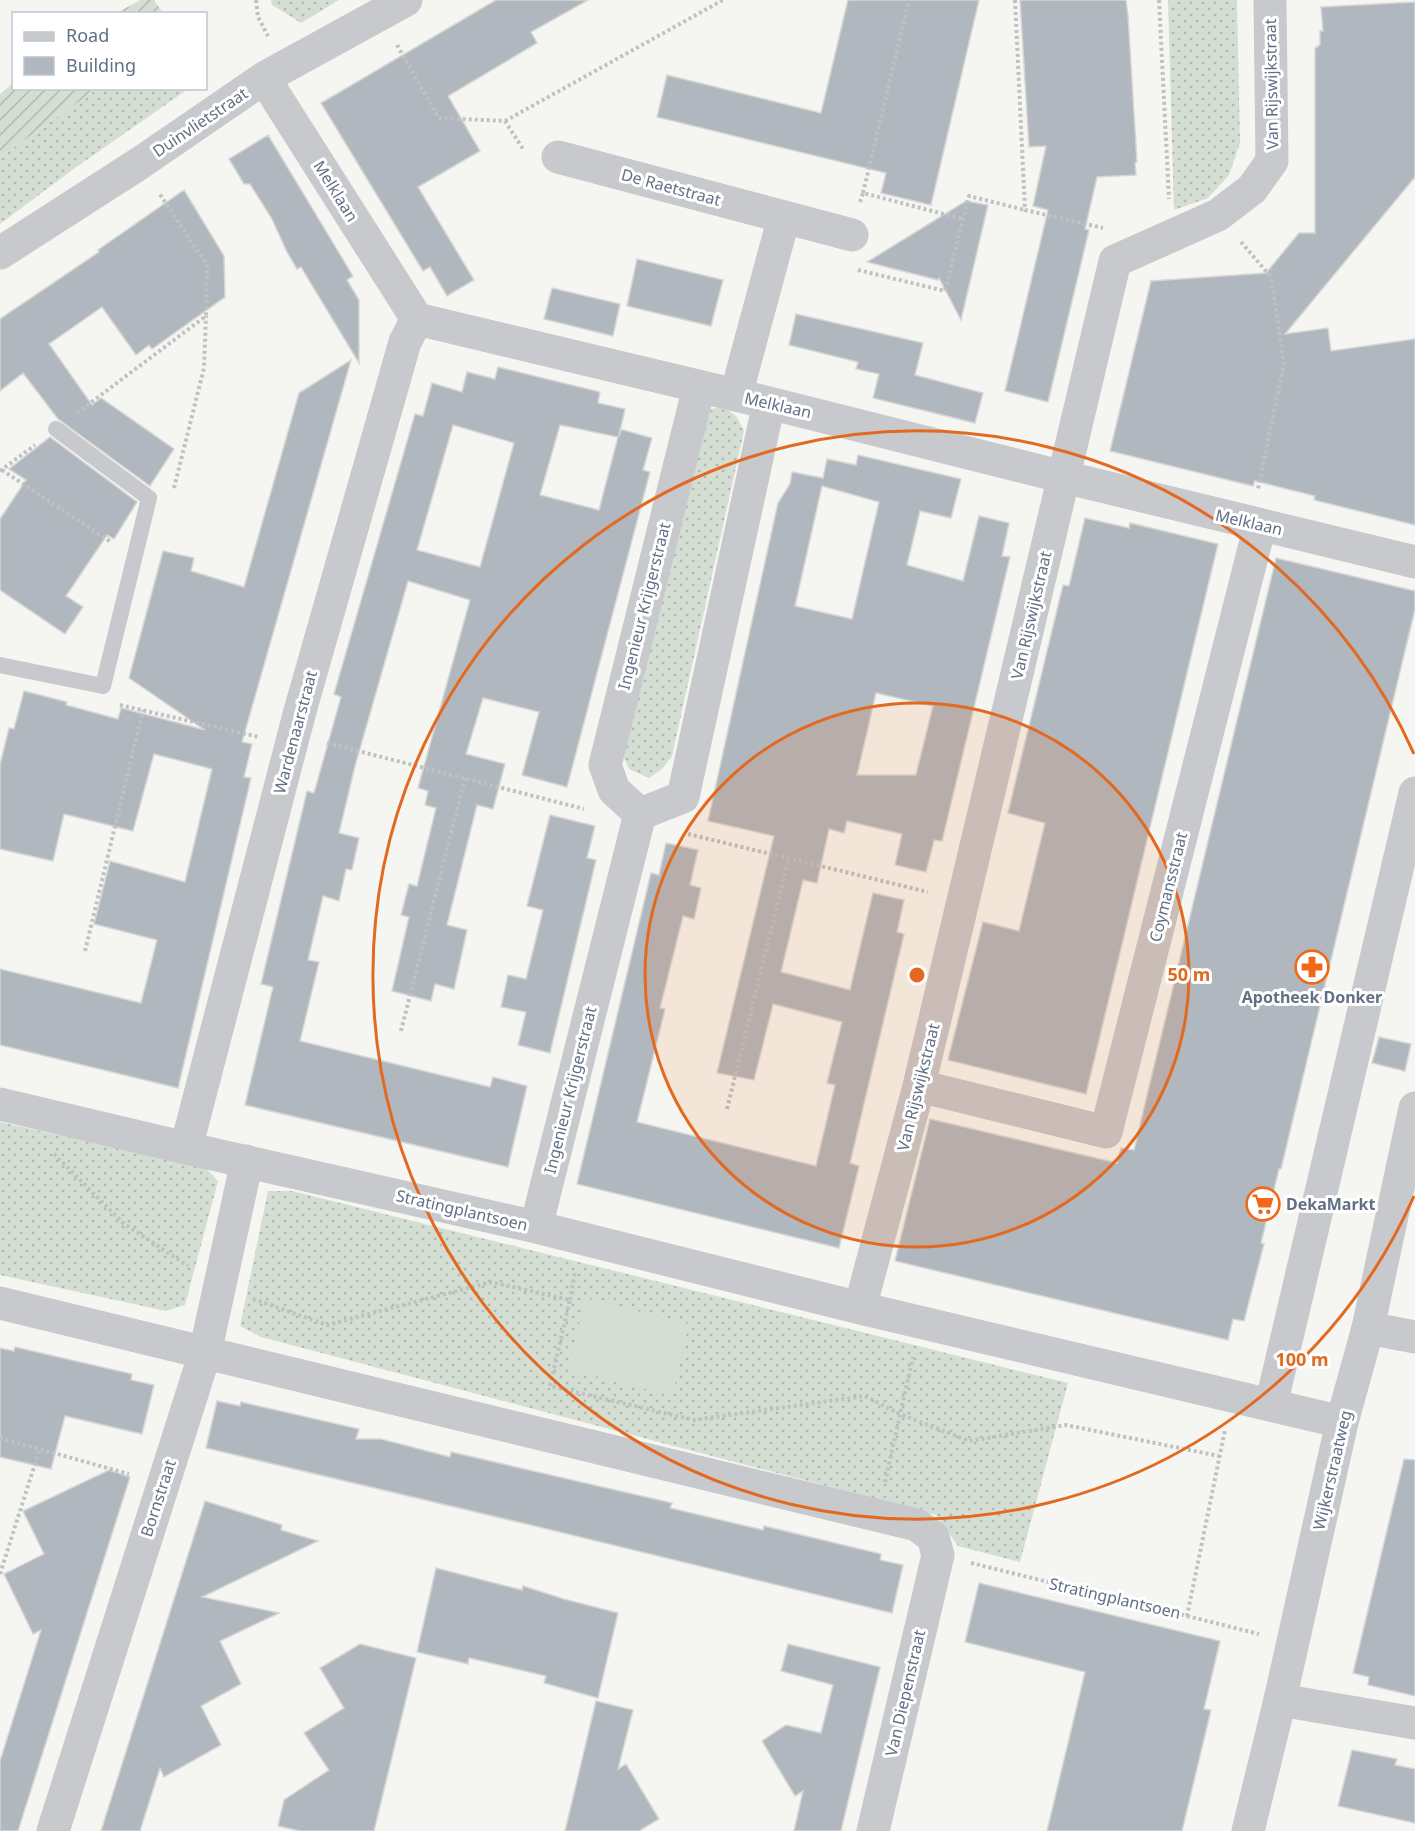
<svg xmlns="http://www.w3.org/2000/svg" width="1415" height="1831" viewBox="0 0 1415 1831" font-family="'Noto Sans',sans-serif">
<defs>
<pattern id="grass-dots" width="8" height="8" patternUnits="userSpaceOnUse" patternTransform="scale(1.5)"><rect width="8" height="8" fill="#d5ded2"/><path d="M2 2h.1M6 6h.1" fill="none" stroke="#b0b8b0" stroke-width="1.8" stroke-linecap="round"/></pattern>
<pattern id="garden-furrows" width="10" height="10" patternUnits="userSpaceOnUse" patternTransform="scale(1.5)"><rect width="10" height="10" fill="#d5ded2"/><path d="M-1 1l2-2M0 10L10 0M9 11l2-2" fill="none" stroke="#b0b8b0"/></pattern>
</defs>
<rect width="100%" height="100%" fill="#f5f6f1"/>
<path fill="url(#grass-dots)" d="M271,0H339L301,23L272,5Z
M1168,0H1237L1240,143L1229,175L1208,198L1174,210Z
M97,89H188L75,168L0,224V157Z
M724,407L737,417L744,431L672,756L662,769L649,778L629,769L623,756L703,432L711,409Z
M0,1122L205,1167L218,1181L185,1305L166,1311L0,1275Z
M268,1191H292L1068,1383L1020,1562L958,1546L936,1515L261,1337L240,1326Z"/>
<path fill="url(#garden-furrows)" d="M141,0H154L163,13H116Z
M13,83L14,88L97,89L0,157V94Z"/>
<path fill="#d5ded2" d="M585,1298L689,1324L672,1396L568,1369Z"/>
<path fill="#b1b7be" stroke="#d6d7d4" stroke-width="1.5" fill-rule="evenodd" d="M496,0H588L531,32L537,43L448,96L480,151L418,187L474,280L447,296L430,267L423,271L321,103Z
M848,0H979L931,205L881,193L886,173L657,117L667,75L821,113Z
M1020,0H1126L1128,15L1137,162L1135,163L1136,175L1097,177L1085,229L1089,230L1048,402L1005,391L1048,210L1033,206L1046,146L1029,147Z
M1415,2V177L1285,334L1328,328L1331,351L1415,339V525L1314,500L1315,496L1255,481L1253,486L1110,451L1151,281L1266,273L1299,233H1315V48L1320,45V31H1323L1321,7Z
M268,135L353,276L347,280L359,300V363L301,267L297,269L287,252L272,219L250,184H244L229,159Z
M184,190L224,256L225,297L152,349L149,345L136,355L102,307L49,344L92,405L101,398L174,449L150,486L58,419L23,373L0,391V319L99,252L98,250Z
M966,201L988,205L961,320L939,278L938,280L867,262Z
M637,259L723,280L711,326L627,306Z
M552,288L620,304L613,336L544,319Z
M796,314L923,343L915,375L983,393L975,423L873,398L879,374L856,369L858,362L789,345Z
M351,360L242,742L252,744L244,777L251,778L178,1088L0,1045V969L141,1003L157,940L94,924L110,861L185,882L212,769L154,754L133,831L64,814L53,861L0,849V765L9,728L14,729L24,691L67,702L66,705L118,719L121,708L205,730L129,678L163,551L194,558L191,571L244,587L299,393Z
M498,367L600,392L598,403L625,409L619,436L620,429L652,438L643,470L650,472L567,787L522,775L539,712L483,698L466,754L505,764L493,809L477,805L447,925L467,930L454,989L435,984L431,1001L392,991L409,917L401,915L409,884L417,886L436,808L425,805L428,791L418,788L470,600L408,581L355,766L339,833L359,838L352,870L346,869L339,901L323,896L308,960L319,962L300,1041L490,1087L493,1077L527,1086L508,1167L245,1105L273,987L261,984L307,791L314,793L341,697L334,694L415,414L423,416L432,383L462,392L467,372L495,379ZM453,425L514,443L480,567L417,550ZM560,425L618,437L599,510L540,495Z
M50,437L137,502L114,539L107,535L66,596L83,607L65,634L0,590V519L26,480L9,469Z
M858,455L961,479L951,518L920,511L907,565L963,581L979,516L1009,523L1002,556L1010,557L942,841L934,840L926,872L895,865L902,834L847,821L844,833L829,829L817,883L803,880L781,972L850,990L873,893L904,900L897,932L904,934L850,1163L859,1166L839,1248L577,1184L651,873L659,875L666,843L698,850L690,885L701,888L694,919L683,916L660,1008L665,1009L637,1122L816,1166L835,1085L827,1083L842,1022L773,1004L754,1080L717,1073L774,836L708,821L778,503L790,484L792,472L823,478L827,459L856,465ZM822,486L879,502L852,619L795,606ZM876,693L933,706L916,775H857Z
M1085,518L1129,528L1130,523L1218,544L1086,1094L948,1060L983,922L1019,931L1045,823L1008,813L1063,585L1069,586Z
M1276,558L1415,591V609L1281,1169H1279L1261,1243L1264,1244L1244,1321L1233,1319L1228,1340L895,1261L930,1119L1117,1163L1121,1148L1134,1150Z
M550,815L595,826L587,858L596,860L550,1053L518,1045L526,1012L501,1007L508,975L526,979L543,910L527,906Z
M1379,1037L1411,1044L1405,1071L1372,1063Z
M15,1347L132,1374L131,1380L154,1385L142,1434L65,1416L51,1469L0,1457V1348L14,1351Z
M217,1401L240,1406L241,1402L359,1429L356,1439H381L450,1457L451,1452L672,1503L670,1508L763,1530L764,1526L881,1554L880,1560L903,1565L892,1613L539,1527L206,1448Z
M1404,1459L1415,1460V1696L1368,1685L1369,1677L1353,1673Z
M109,1470L130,1477L18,1831H0V1761L41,1630L33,1634L4,1574L44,1554L23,1511Z
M205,1501L282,1525L281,1530L318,1541L202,1597L279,1613L220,1641L241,1684L201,1706L221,1745L164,1777L160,1768L140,1831H101Z
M436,1568L522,1590L523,1586L564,1599L618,1613L598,1698L544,1683L546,1676L469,1658L468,1664L417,1652Z
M979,1583L1220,1641L1204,1709L1211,1710L1182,1831H1047L1085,1672L965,1642Z
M360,1644L416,1658L374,1831H300L278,1826L284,1800L329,1770L304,1733L344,1708L320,1668Z
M788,1644L880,1667L841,1831H794L803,1791L795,1796L762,1741L786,1725L821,1733L833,1685L781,1671Z
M596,1701L633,1710L618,1769L626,1764L659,1819L639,1831H565Z
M1352,1750L1397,1759L1395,1765L1415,1769V1823L1338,1806Z"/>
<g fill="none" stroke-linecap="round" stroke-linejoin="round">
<path stroke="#c0c1c3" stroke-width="4" stroke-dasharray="3 3" stroke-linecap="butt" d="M256,0L258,17L268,36
M1015,0L1025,210L1103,228
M1159,0L1169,199
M397,45L439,118L505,121L523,149
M505,121L723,0
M863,193L909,0
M860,202L863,193L963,219
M1241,242L1271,277L1284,363L1258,489
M858,270L945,291L969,196L1025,210
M77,413L206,316L207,265L159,193
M2,470L111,542
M0,471L35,445
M174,488L204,368L206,316
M120,705L259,737
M327,743L584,809
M688,834L928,892
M85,951L143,710
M401,1031L465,778
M727,1109L789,858
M54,1154L123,1223L188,1266
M253,1299L327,1325L491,1282L570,1300L550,1386L694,1420L865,1396L900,1414L969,1441L1066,1425L1219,1456
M570,1300L575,1272
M0,1438L129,1474
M885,1482L913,1357
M971,1563L1187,1616L1225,1430
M0,1574L40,1448
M1187,1616L1259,1634"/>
<path stroke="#c7c9cd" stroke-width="16" d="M0,665L103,686L149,498L56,429"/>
<path stroke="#c7c9cd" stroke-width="33" d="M264,78L417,319L769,403L1064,477L1415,562
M558,157L852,235
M0,253L140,163L264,78L406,0
M736,395L784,217
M640,814L614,790L605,765L699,387
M640,814L683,797L769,403
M919,1086L1106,1132L1260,525
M0,1104L186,1148L536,1227L860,1308L1342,1422
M186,1148L300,711L405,342L417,319
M536,1227L640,814
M0,1303L917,1525L933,1537L938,1555L873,1831
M860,1308L919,1086L1115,261L1218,215L1252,189L1272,161L1270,0
M1368,1328L1415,1337
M1271,1405L1415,793
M1280,1700L1415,1723
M53,1831L205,1353L247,1161"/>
<path stroke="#c7c9cd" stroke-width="33" d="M1248,1831L1280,1700L1342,1422L1368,1328L1415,1108"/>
</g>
<circle cx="917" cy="975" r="272" fill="#e36921" fill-opacity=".12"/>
<g fill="none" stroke="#e36921" stroke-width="3">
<circle cx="917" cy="975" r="272"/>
<path d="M1414 1196A544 544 0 1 1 1414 754"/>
</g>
<defs>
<symbol id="pharmacy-ring" viewBox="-11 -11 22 22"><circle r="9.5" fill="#fff" stroke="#f16816" stroke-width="1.5"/><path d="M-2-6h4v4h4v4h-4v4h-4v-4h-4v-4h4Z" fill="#f16816"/></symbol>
<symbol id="supermarket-ring" viewBox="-11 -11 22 22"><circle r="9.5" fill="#fff" stroke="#f16816" stroke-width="1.5"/><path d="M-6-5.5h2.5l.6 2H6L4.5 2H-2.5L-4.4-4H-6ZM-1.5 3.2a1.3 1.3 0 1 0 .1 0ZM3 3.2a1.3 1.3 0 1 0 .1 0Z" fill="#f16816"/></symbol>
</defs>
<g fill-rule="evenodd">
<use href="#pharmacy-ring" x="1293" y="948" width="38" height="38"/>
<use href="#supermarket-ring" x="1244" y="1185" width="38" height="38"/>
</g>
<g text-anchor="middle" stroke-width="6" stroke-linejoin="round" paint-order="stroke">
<g font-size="16" fill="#627085" stroke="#fff">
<text transform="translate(1271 84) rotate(-91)" y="6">Van Rijswijkstraat</text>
<text transform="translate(200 122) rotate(-34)" y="6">Duinvlietstraat</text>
<text transform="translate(671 187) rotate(15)" y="6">De Raetstraat</text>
<text transform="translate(336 191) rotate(58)" y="6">Melklaan</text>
<text transform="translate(778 405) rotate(13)" y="6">Melklaan</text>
<text transform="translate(1249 522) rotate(13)" y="6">Melklaan</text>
<text transform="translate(644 606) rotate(-76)" y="6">Ingenieur Krijgerstraat</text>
<text transform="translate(1031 615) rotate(-77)" y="6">Van Rijswijkstraat</text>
<text transform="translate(295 732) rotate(-75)" y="6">Wardenaarstraat</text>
<text transform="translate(1168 887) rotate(-76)" y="6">Coymansstraat</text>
<text transform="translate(918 1087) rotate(-76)" y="6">Van Rijswijkstraat</text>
<text transform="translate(570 1090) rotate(-76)" y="6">Ingenieur Krijgerstraat</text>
<text transform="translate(462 1210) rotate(13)" y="6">Stratingplantsoen</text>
<text transform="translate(1332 1470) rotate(-77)" y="6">Wijkerstraatweg</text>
<text transform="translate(158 1498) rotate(-72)" y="6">Bornstraat</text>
<text transform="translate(1115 1598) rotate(13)" y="6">Stratingplantsoen</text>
<text transform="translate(905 1693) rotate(-77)" y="6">Van Diepenstraat</text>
</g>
<g font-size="16" font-weight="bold" fill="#627085" stroke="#fff">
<text x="1312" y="1003">Apotheek Donker</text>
<text x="1286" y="1210" text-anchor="start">DekaMarkt</text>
</g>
</g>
<circle cx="917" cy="975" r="9" fill="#e36921" stroke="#fff" stroke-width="3"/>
<g font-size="18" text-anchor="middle" font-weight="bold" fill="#e36921" stroke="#fff" stroke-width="6" stroke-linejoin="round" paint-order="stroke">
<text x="1189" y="981">50 m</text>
<text x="1302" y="1366">100 m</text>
</g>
<rect x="12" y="12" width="195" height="78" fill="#ffffff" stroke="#c0c6ce" stroke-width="1.5"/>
<rect x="24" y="32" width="30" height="9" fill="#c7c9cd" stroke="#c0c6ce" stroke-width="1.5"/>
<text x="66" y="42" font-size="18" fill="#627085">Road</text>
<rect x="24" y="57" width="30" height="18" fill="#b1b7be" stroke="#c0c6ce" stroke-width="1.5"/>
<text x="66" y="72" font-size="18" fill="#627085">Building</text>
</svg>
